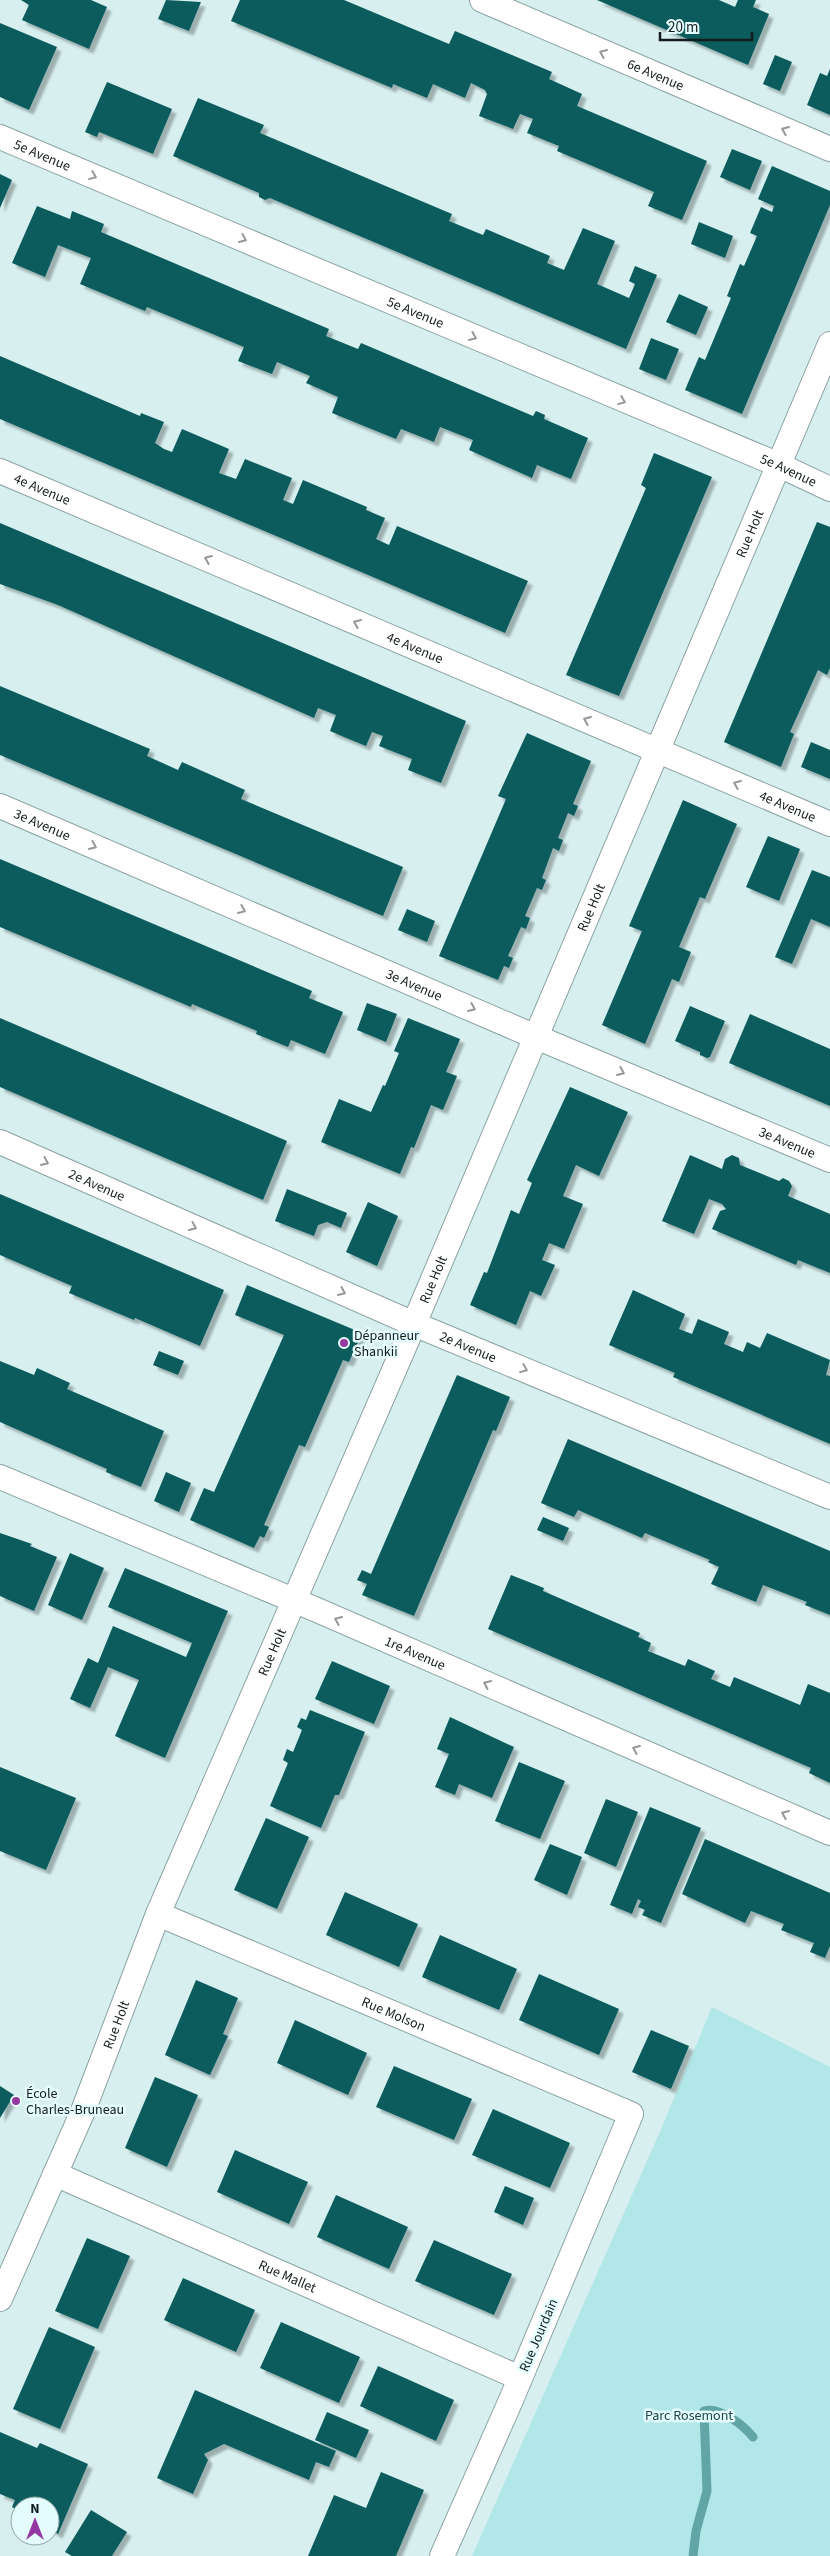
<svg xmlns="http://www.w3.org/2000/svg" width="830" height="2556" viewBox="0 0 830 2556" font-family="'Source Sans 3',sans-serif">
<defs>
<filter id="shadow"><feDropShadow dx="4.5" dy="4.5" stdDeviation="1" flood-color="#0004"/></filter>
</defs>
<rect width="100%" height="100%" fill="#d7efef"/>
<path fill="#b1e7e8" d="M712,2007L830,2067V2556H472L662,2127Z"/>
<g fill="none" stroke-linecap="round" stroke-linejoin="round">
<path stroke="#62a5a7" stroke-width="9" d="M693,2556L696,2531L707,2491L704,2411C720,2406 744,2426 753,2437"/>
</g>
<path fill="#095b5d" filter="url(#shadow)" d="M21,0H91L107,7L89,49L22,20L29,5Z
M166,0L201,2L189,31L158,19Z
M240,0H344L449,44L455,31L552,72L549,79L582,94L577,106L707,161L682,220L648,206L654,192L557,151L559,146L527,133L533,119L520,114L513,129L479,116L487,94L485,90L471,83L465,98L433,84L427,98L393,84L392,88L231,21Z
M597,0H719L735,7L738,0H756L753,7L769,14L748,65Z
M0,23L57,47L29,110L0,97Z
M775,55L792,62L780,91L763,84Z
M830,69V115L807,105L820,73L827,76Z
M107,82L172,109L153,154L99,132L97,137L85,132Z
M198,98L264,125L260,133L452,214L449,221L483,235L486,229L550,256L547,263L564,270L583,228L615,241L597,284L629,298L635,284L629,281L635,266L657,275L626,349L270,198L265,200L259,197V193L173,156Z
M732,149L762,161L750,190L720,177Z
M772,166L830,191V205L742,414L685,390L699,357L705,360L731,298L727,296L740,264L744,266L757,236L750,233L761,207L772,212L774,206L758,199Z
M0,174L12,180L0,208Z
M37,206L70,219L72,211L104,224L101,232L329,329L326,336L358,349L361,343L533,416L536,411L545,415L544,419L588,438L571,479L537,465L532,478L469,450L473,440L440,427L434,442L401,429L396,439L332,413L338,397L306,383L310,376L277,362L272,374L238,361L244,347L147,307L145,311L80,284L91,258L58,245L45,277L12,263Z
M699,222L733,236L725,258L691,244Z
M679,294L708,307L696,335L666,322Z
M651,338L679,349L666,380L639,369Z
M0,356L140,416L141,413L164,422L155,443L164,449L172,452L182,429L229,449L219,473L236,479L245,459L292,478L283,500L293,504L303,480L367,507L366,510L385,518L376,539L389,545L397,526L528,581L505,633L0,419Z
M654,453L712,477L619,696L566,675L646,488L641,485Z
M817,522L830,527V668L827,675L818,670L790,732L794,734L781,767L724,742Z
M0,523L466,721L441,783L408,770L412,759L379,746L383,736L372,732L366,746L344,737L330,731L336,715L318,708L314,718L58,605L0,584Z
M0,686L150,749L147,756L178,770L182,762L245,790L241,799L403,867L383,916L0,755Z
M527,733L591,761L573,804L578,806L574,816L568,813L558,838L563,840L559,851L553,848L542,878L546,880L542,890L537,888L525,916L530,918L526,929L521,927L508,956L513,958L509,968L504,966L498,980L439,956L506,799L498,796Z
M811,742L830,750V779L801,767Z
M683,800L737,824L705,899L700,897L679,947L691,952L679,982L672,979L645,1044L602,1025L642,931L629,926Z
M768,836L800,849L779,901L746,887Z
M0,859L312,991L309,998L343,1012L325,1054L291,1040L288,1047L256,1034L257,1031L192,1004L191,1007L0,927Z
M812,870L830,877V927L811,919L792,964L775,957Z
M407,909L435,921L427,942L398,930Z
M367,1003L397,1014L386,1042L357,1030Z
M690,1006L725,1021L710,1057L707,1058L700,1055V1052L675,1041Z
M750,1014L830,1049V1106L729,1063Z
M0,1018L287,1141L263,1200L0,1087Z
M408,1018L460,1039L446,1072L457,1076L443,1110L431,1105L414,1148L411,1147L400,1174L321,1142L339,1099L371,1112L383,1085L385,1086L399,1053L394,1051Z
M570,1087L628,1112L599,1176L576,1165L563,1196L583,1204L564,1249L549,1243L542,1260L555,1265L541,1296L530,1291L516,1325L470,1305L484,1272L487,1273L511,1210L519,1214L532,1183L527,1180Z
M690,1155L722,1169L725,1159L732,1155L739,1158L740,1165L779,1181L783,1178L789,1181L792,1186L788,1196L830,1214V1273L798,1260L796,1265L712,1229L720,1211L726,1209L722,1204L709,1199L694,1234L662,1221Z
M287,1189L347,1213L341,1228L327,1222L318,1225L314,1236L275,1221Z
M0,1194L224,1290L200,1346L135,1318L134,1320L69,1293L72,1286L0,1255Z
M368,1202L398,1216L377,1266L346,1252Z
M247,1285L362,1333L349,1362L343,1360L305,1447L299,1445L264,1525L269,1527L264,1538L260,1536L254,1548L190,1520L204,1488L214,1492L284,1335L235,1315Z
M633,1290L685,1314L679,1329L692,1334L698,1319L729,1332L724,1344L743,1352L747,1342L760,1348L767,1333L830,1360L826,1375L830,1376V1444L673,1377L675,1373L609,1345Z
M159,1351L184,1361L178,1375L153,1365Z
M0,1361L34,1375L37,1368L70,1383L67,1389L164,1431L141,1487L106,1472L107,1469L0,1422Z
M457,1375L510,1397L496,1431L493,1430L414,1616L362,1595L367,1584L357,1580L362,1570L371,1574Z
M568,1439L830,1551V1615L805,1605L807,1602L763,1585L756,1602L711,1584L719,1567L708,1562L710,1560L645,1533L642,1538L578,1510L574,1517L541,1503Z
M166,1472L191,1483L179,1512L154,1501Z
M543,1517L569,1528L563,1541L537,1530Z
M0,1533L32,1544L30,1546L57,1557L34,1611L0,1596Z
M70,1553L104,1568L82,1620L48,1605Z
M125,1568L228,1611L165,1758L115,1736L139,1680L108,1667L90,1708L70,1699L88,1658L98,1663L113,1626L186,1657L192,1643L108,1607Z
M511,1575L544,1588L543,1591L640,1633L638,1637L651,1643L648,1651L685,1666L688,1659L715,1671L711,1679L730,1687L734,1677L800,1705L808,1684L830,1693V1783L809,1773L811,1768L488,1629Z
M332,1661L390,1686L374,1724L315,1699Z
M310,1710L365,1732L339,1795H335L321,1828L270,1806L288,1763L283,1760L287,1749L293,1752L302,1730L297,1727L301,1718L306,1720Z
M450,1717L514,1747L492,1798L459,1784L455,1795L435,1787L449,1754L437,1749Z
M519,1762L565,1781L540,1839L495,1821Z
M0,1767L76,1798L46,1870L0,1851Z
M606,1799L638,1812L616,1867L584,1853Z
M650,1807L701,1828L661,1923L642,1915L645,1910L638,1907L641,1901L638,1899L632,1914L610,1905Z
M266,1818L309,1837L277,1909L234,1890Z
M705,1839L830,1893V1946L825,1958L810,1952L814,1943L781,1930L784,1924L751,1911L745,1923L682,1894Z
M550,1844L582,1857L567,1895L534,1880Z
M345,1892L418,1924L399,1967L326,1935Z
M440,1935L517,1969L499,2010L422,1977Z
M539,1974L619,2009L599,2055L519,2020Z
M196,1980L238,1998L223,2034L228,2036L210,2075L165,2055Z
M295,2020L367,2053L348,2095L277,2063Z
M651,2030L689,2046L671,2089L632,2072Z
M394,2066L472,2099L454,2140L376,2107Z
M155,2077L198,2095L167,2167L125,2148Z
M0,2086L14,2095L0,2118Z
M493,2109L570,2143L550,2188L472,2155Z
M235,2150L308,2182L289,2224L217,2192Z
M505,2186L534,2198L523,2225L494,2212Z
M336,2195L408,2227L389,2269L317,2237Z
M87,2238L130,2256L98,2329L55,2311Z
M434,2240L512,2274L494,2315L415,2281Z
M183,2278L255,2310L236,2352L164,2320Z
M281,2322L360,2357L339,2403L260,2368Z
M49,2327L95,2347L60,2429L13,2409Z
M378,2366L454,2400L436,2441L360,2406Z
M195,2390L336,2451L329,2467L316,2462L309,2480L224,2444L204,2454L208,2460L193,2494L157,2478Z
M327,2412L369,2430L356,2458L315,2440Z
M0,2432L37,2448L40,2443L88,2464L58,2534L50,2529V2506H20V2512L12,2507L15,2500L0,2494Z
M381,2472L424,2490L396,2556H308L334,2495L366,2508Z
M91,2510L127,2532L112,2556H72L65,2552Z"/>
<g fill="none" stroke-linecap="round" stroke-linejoin="round">
<defs>
<g id="street">
<path id="s1" d="M482,0L830,149"/>
<path id="s2" d="M0,137L779,465L830,489"/>
<path id="s3" d="M0,471L830,824"/>
<path id="s4" d="M0,806L536,1037L830,1160"/>
<path id="s5" d="M0,1142L414,1324L830,1497"/>
<path id="s6" d="M0,1477L317,1610L830,1833"/>
<path id="s7" d="M158,1914L631,2114L511,2400L442,2556"/>
<path id="s8" d="M55,2174L520,2378"/>
<path id="s9" d="M0,2299L83,2111L158,1914L408,1338L830,344"/>
</g>
</defs>
<use href="#street" stroke="#8ca3a3" stroke-width="26"/>
<use href="#street" stroke="#fff" stroke-width="24"/>
</g>
<defs><path id="oneway-chevron" d="M-2-3.5L2.5 0L-2 3.5" fill="none" stroke-width="1.6" stroke-linecap="round" stroke-linejoin="round" transform="scale(1.25)"/></defs>
<g stroke="#959999">
<use href="#oneway-chevron" transform="translate(603 53) rotate(-157)"/>
<use href="#oneway-chevron" transform="translate(785 130) rotate(-157)"/>
<use href="#oneway-chevron" transform="translate(93 176) rotate(22)"/>
<use href="#oneway-chevron" transform="translate(243 239) rotate(23)"/>
<use href="#oneway-chevron" transform="translate(473 337) rotate(23)"/>
<use href="#oneway-chevron" transform="translate(622 401) rotate(22)"/>
<use href="#oneway-chevron" transform="translate(208 559) rotate(-157)"/>
<use href="#oneway-chevron" transform="translate(357 623) rotate(-157)"/>
<use href="#oneway-chevron" transform="translate(587 720) rotate(-157)"/>
<use href="#oneway-chevron" transform="translate(737 784) rotate(-157)"/>
<use href="#oneway-chevron" transform="translate(93 846) rotate(23)"/>
<use href="#oneway-chevron" transform="translate(242 910) rotate(23)"/>
<use href="#oneway-chevron" transform="translate(472 1008) rotate(23)"/>
<use href="#oneway-chevron" transform="translate(621 1072) rotate(23)"/>
<use href="#oneway-chevron" transform="translate(45 1162) rotate(24)"/>
<use href="#oneway-chevron" transform="translate(193 1227) rotate(24)"/>
<use href="#oneway-chevron" transform="translate(342 1292) rotate(24)"/>
<use href="#oneway-chevron" transform="translate(524 1369) rotate(22)"/>
<use href="#oneway-chevron" transform="translate(338 1620) rotate(-157)"/>
<use href="#oneway-chevron" transform="translate(487 1684) rotate(-156)"/>
<use href="#oneway-chevron" transform="translate(636 1749) rotate(-157)"/>
<use href="#oneway-chevron" transform="translate(785 1814) rotate(-157)"/>
</g>
<g fill="#9638a1" stroke="#e4fcfd" stroke-width="2">
<circle cx="344" cy="1343" r="5"/>
<circle cx="16" cy="2101" r="5"/>
</g>
<g text-anchor="middle" stroke-width="5" stroke-linejoin="round" paint-order="stroke">
<g font-size="14" fill="#141d1d" stroke="#e4fcfd">
<text dy="5" stroke="none"><textPath href="#s1" startOffset="189">6e Avenue</textPath></text>
<text dy="5" stroke="none"><textPath href="#s2" startOffset="46">5e Avenue</textPath></text>
<text dy="5" stroke="none"><textPath href="#s2" startOffset="451">5e Avenue</textPath></text>
<text dy="5" stroke="none"><textPath href="#s2" startOffset="856">5e Avenue</textPath></text>
<text dy="5" stroke="none"><textPath href="#s3" startOffset="46">4e Avenue</textPath></text>
<text dy="5" stroke="none"><textPath href="#s9" startOffset="1918">Rue Holt</textPath></text>
<text dy="5" stroke="none"><textPath href="#s3" startOffset="451">4e Avenue</textPath></text>
<text dy="5" stroke="none"><textPath href="#s3" startOffset="856">4e Avenue</textPath></text>
<text dy="5" stroke="none"><textPath href="#s4" startOffset="46">3e Avenue</textPath></text>
<text dy="5" stroke="none"><textPath href="#s9" startOffset="1512">Rue Holt</textPath></text>
<text dy="5" stroke="none"><textPath href="#s4" startOffset="451">3e Avenue</textPath></text>
<text dy="5" stroke="none"><textPath href="#s4" startOffset="856">3e Avenue</textPath></text>
<text dy="5" stroke="none"><textPath href="#s5" startOffset="106">2e Avenue</textPath></text>
<text dy="5" stroke="none"><textPath href="#s9" startOffset="1108">Rue Holt</textPath></text>
<text dy="5" stroke="none"><textPath href="#s5" startOffset="511">2e Avenue</textPath></text>
<text dy="5" stroke="none"><textPath href="#s9" startOffset="702">Rue Holt</textPath></text>
<text dy="5" stroke="none"><textPath href="#s6" startOffset="451">1re Avenue</textPath></text>
<text dy="5" stroke="none"><textPath href="#s7" startOffset="256">Rue Molson</textPath></text>
<text dy="5" stroke="none"><textPath href="#s9" startOffset="298">Rue Holt</textPath></text>
<text dy="5" stroke="none"><textPath href="#s8" startOffset="254">Rue Mallet</textPath></text>
<text transform="translate(538 2335) rotate(-67)" y="5">Rue Jourdain</text>
</g>
<g font-size="14" fill="#141d1d" stroke="#e4fcfd" text-anchor="start">
<text x="354" y="1340">Dépanneur<tspan x="354" dy="16">Shankii</tspan></text>
<text x="26" y="2098">École<tspan x="26" dy="16">Charles-Bruneau</tspan></text>
</g>
<g font-size="14" fill="#1c4648" stroke="#e4fcfd">
<text x="689" y="2420">Parc Rosemont</text>
</g>
</g>
<g transform="translate(35 2521)"><circle r="24" fill="#e4fcfd" stroke="#91a3a3"/>
<path d="M0-4L9 19L0 12L-9 19Z" fill="#9638a1"/>
<text y="-8" font-size="14" font-weight="bold" text-anchor="middle" fill="#141d1d">N</text>
</g>
<path d="M660 32v8h92v-8" fill="none" stroke="#141d1d" stroke-width="2.5"/>
<text x="668" y="32" font-size="15" fill="#141d1d" stroke="#e4fcfd" stroke-width="4" paint-order="stroke">20 m</text>
</svg>
